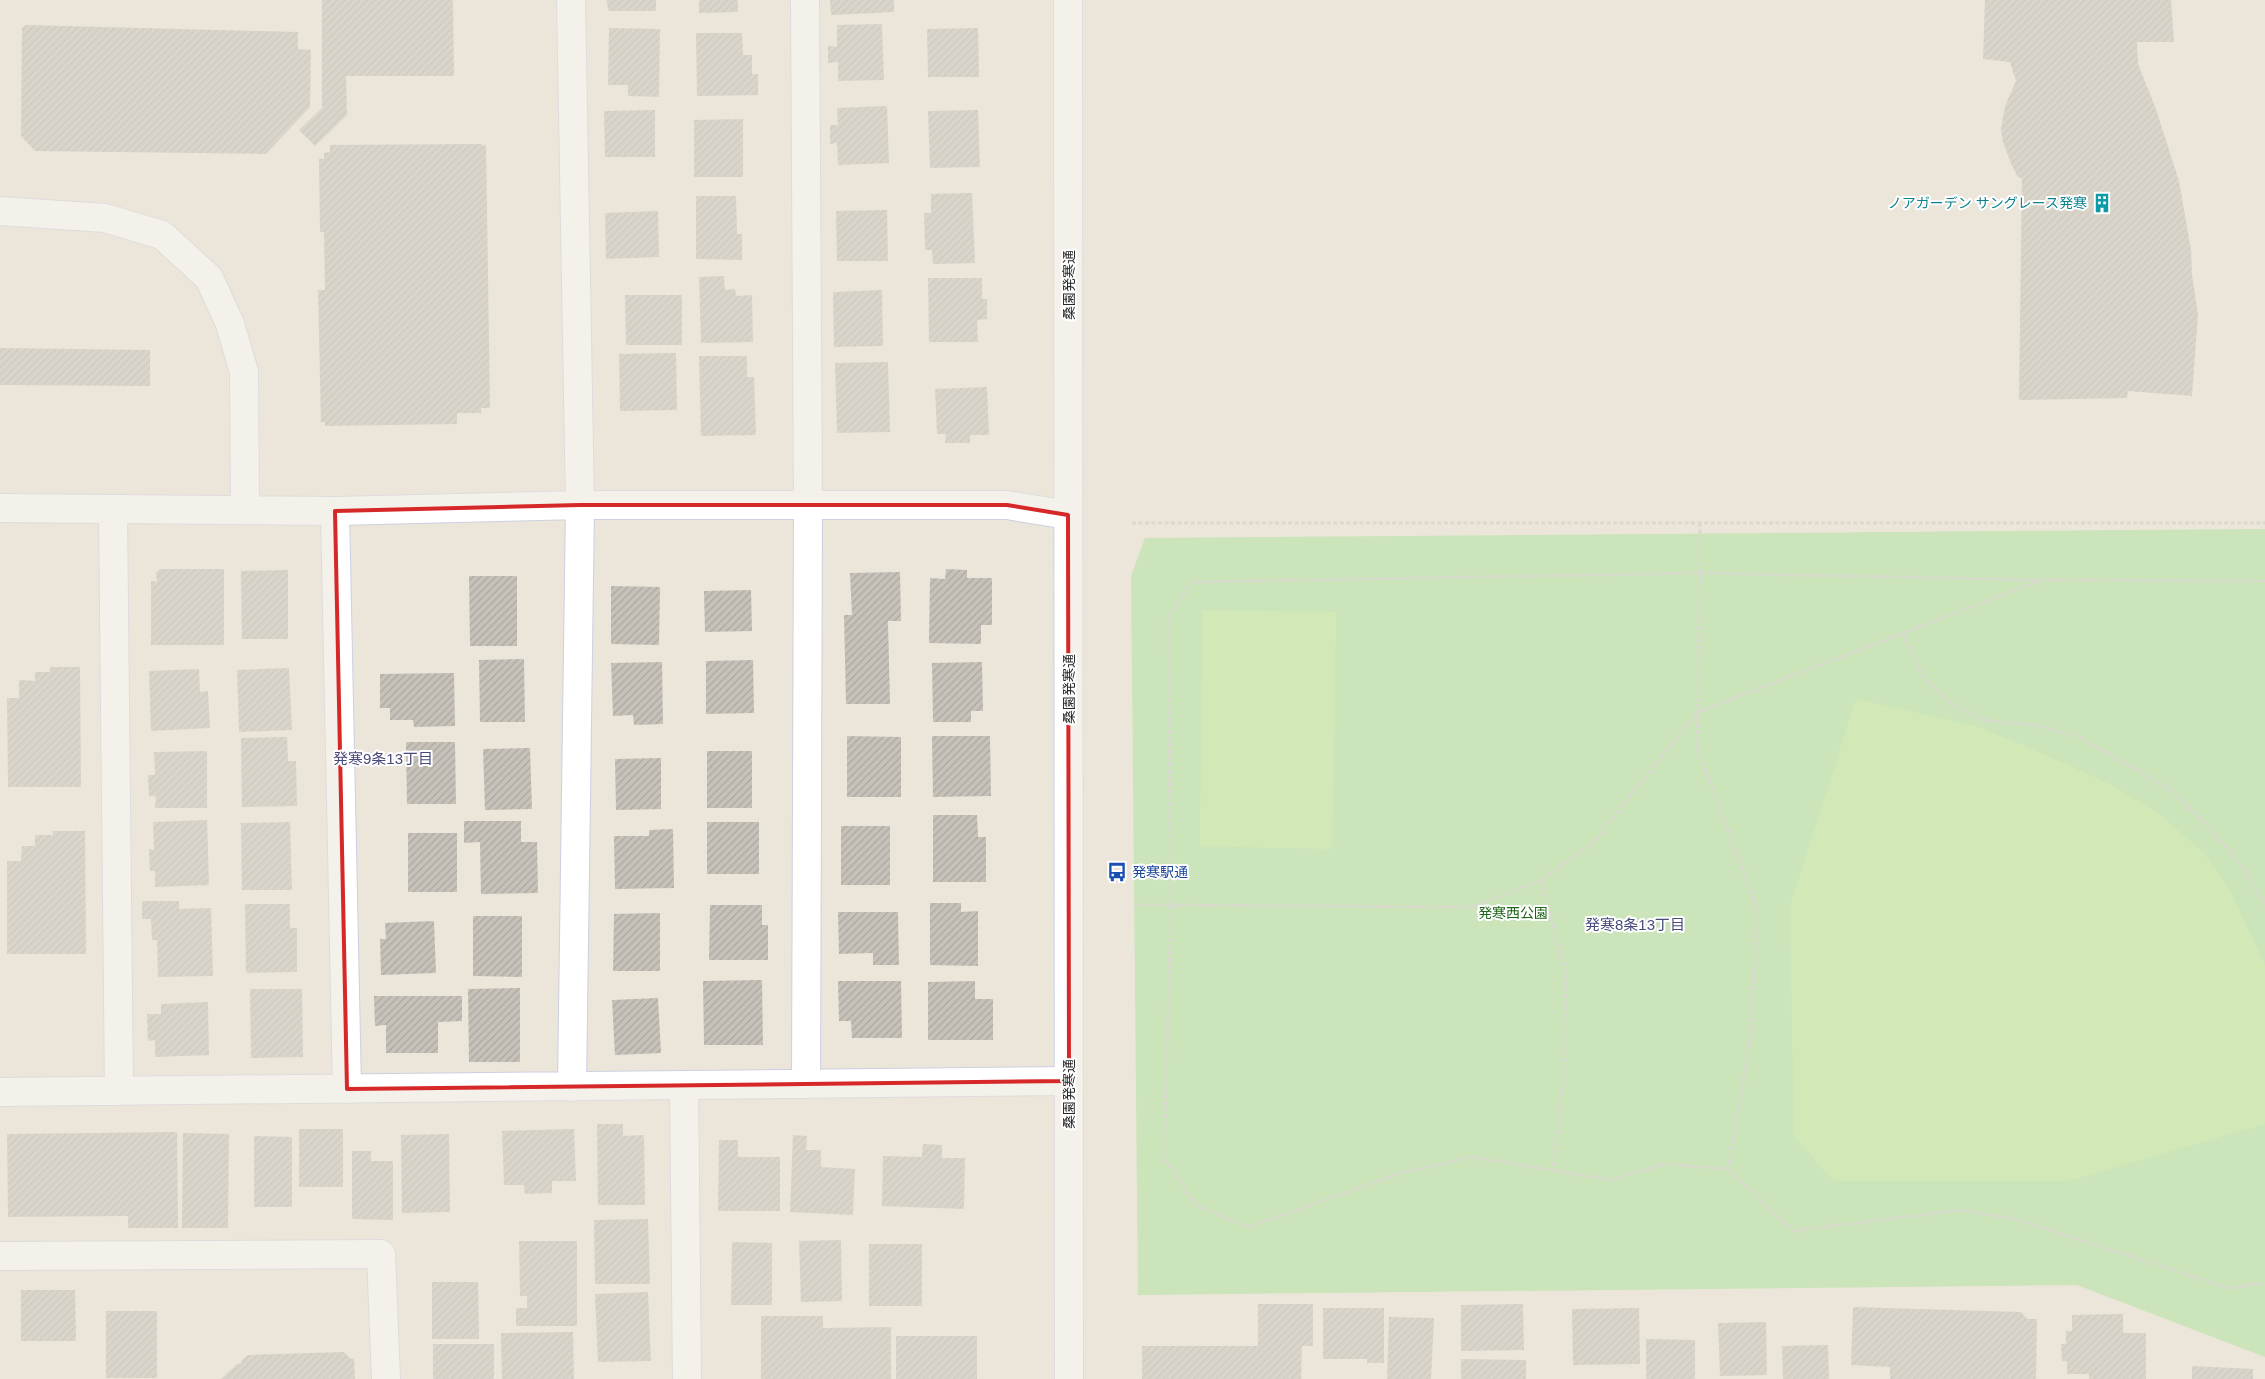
<svg xmlns="http://www.w3.org/2000/svg" width="2265" height="1379" viewBox="0 0 2265 1379" font-family="Helvetica,'Noto Sans JP',sans-serif">
<defs>
<pattern id="building-hatch" width="6" height="6" patternUnits="userSpaceOnUse" patternTransform="scale(1.25)"><rect width="6" height="6" fill="#c6c2b9"/><path d="M-1 1l2-2M0 6l6-6M5 7l2-2" fill="none" stroke="#aaa79f"/></pattern>
</defs>
<rect width="100%" height="100%" fill="#ebe6d9"/>
<path fill="#a4e394" d="M2265,529V1357L2077,1285L1138,1295L1131,576L1145,538Z"/>
<path fill="#b7eb8f" d="M1203,610L1336,612L1332,849L1200,846Z
M1856,699L1975,726L2025,746L2107,783L2155,811L2203,852L2231,893L2265,965V1124L2068,1181H1834L1794,1136L1790,907Z"/>
<path fill="url(#building-hatch)" d="M322,0H453L454,76H346L347,115L315,146L299,130L322,108Z
M607,0H656V11H608Z
M699,0H738V12L699,13Z
M830,0H894V12L831,15Z
M1985,0H2171L2174,42H2137L2138,64L2156,109L2179,181L2191,250L2192,275L2198,314L2192,396L2128,391L2127,398L2019,400L2022,178L2018,177L2012,166L2003,142L2001,129L2005,106L2016,81L2010,62L1983,59Z
M882,24L884,80L838,81V62L828,63V46L837,47V25Z
M26,25L298,32V49L311,50L310,107L266,154L35,151L21,136L22,28Z
M609,28L660,29L659,97L628,96V85H608Z
M978,28L979,77H928L927,29Z
M696,33H742L743,55H752V74H758V95L697,96Z
M887,106L889,163L838,165L837,143L830,144V125H838L837,108Z
M655,110V157H605L604,111Z
M978,110L980,167L930,168L928,111Z
M743,119V177H694V120Z
M482,144V146L486,145L490,408H481V413H457V424L325,426V422H321L318,290H325L324,232H320L319,159H324V153L330,152V145Z
M972,193L975,263L933,264L932,250H925L924,213H931V194Z
M696,196H736L737,234H742V260L696,259Z
M887,210L888,261H837L836,211Z
M658,211L659,257L606,259L605,213Z
M724,276L725,290L735,289L736,296L752,295L753,342L701,343L699,277Z
M928,278H982V299H987V319L977,320L978,342H929Z
M882,290L883,346L834,347L833,292Z
M625,295H682V345H626Z
M0,348L150,350V386L0,385Z
M676,353L677,410L620,411L619,354Z
M699,356H747V377H754L756,435L701,436Z
M888,362L890,432L837,433L835,363Z
M987,387L989,435H970V443H945L946,434H937L935,389Z
M160,569H224V645H151V581L157,582L156,573Z
M946,569L967,570V578H992V625H981V644L929,643L930,578L945,579Z
M288,570V639H242L241,571Z
M900,572L901,621H888L890,704H846L844,615H852L850,573Z
M469,576H517V646H470Z
M611,586L660,587L659,645L611,644Z
M751,590L752,631L705,632L704,591Z
M524,659L525,722H480L479,660Z
M753,660L754,713L706,714V661Z
M662,662L663,724L634,725L633,715L613,716L611,663Z
M982,662L983,711H971V722H933L932,663Z
M50,667H80L81,787H8L7,698H19V680L35,681V672H50Z
M289,668L292,730L239,732L237,670Z
M199,669L200,692L208,691L210,728L151,731L149,671Z
M454,673L455,726L414,727L413,720H390V708H380V674Z
M847,736L901,737V797H847Z
M932,736H990L991,796L933,797Z
M287,737L288,761H296L297,806L242,807L241,738Z
M406,742H455L456,804H407Z
M530,748L532,809L485,810L483,749Z
M207,751V808H155L156,796H149L148,775H155L154,752Z
M707,751H752V808H707Z
M661,758V809L616,810L615,759Z
M933,815H977L978,837H986V882H933Z
M207,820L209,885L155,887V871H150L149,849L154,850L153,822Z
M464,821H521V842H537L538,893L481,894L480,842L464,843Z
M290,822L292,890H242L241,823Z
M707,822H759V874H707Z
M841,826H890V885H841Z
M673,829L674,888L615,889L614,836H649V830Z
M53,831H85L86,954H7V861H21L22,846H35V835H53Z
M408,833H457V892H408Z
M142,901H179V909L211,908L213,976L158,977L157,940H152L151,919H142Z
M930,903H961V912L978,911V966L930,965Z
M245,904H290V928H297V972L246,973Z
M710,905H762V925H768V960H709Z
M838,912H898L899,965H873V953L839,954Z
M660,913V971H613L614,914Z
M473,916H522V977L473,976Z
M434,921L436,973L381,975L380,939H386L385,923Z
M762,980L763,1045H704L703,981Z
M838,981H901L902,1038H852L851,1021H839Z
M975,981V999H993V1040H928V982Z
M520,988V1062H469L468,989Z
M250,989H302L303,1057L251,1058Z
M374,996H462V1021L438,1022V1053H386V1025L375,1026Z
M658,998L661,1053L615,1055L612,1000Z
M208,1002L209,1055L155,1057V1040L148,1041L147,1014H161V1004Z
M597,1124H623V1136L644,1135L645,1205H598Z
M299,1129H343V1187H299Z
M574,1129L576,1181H552V1193L525,1194L524,1185H504L502,1131Z
M177,1132L178,1228H128V1216L8,1217L7,1134Z
M183,1133L229,1134L228,1228H182Z
M449,1134L450,1212L402,1213L401,1135Z
M793,1135L807,1136L806,1150H821V1167L855,1169L853,1215L790,1212Z
M254,1136L292,1137V1207H254Z
M719,1140H738V1157H780V1211H718Z
M923,1144L942,1145V1158H965L964,1209L882,1206L883,1156L922,1157Z
M352,1151H371V1161H393V1220L352,1219Z
M648,1219L650,1284H595L594,1220Z
M841,1240L842,1301L801,1302L799,1241Z
M519,1241H577V1326H516V1308H527V1296H520Z
M732,1242L772,1243V1305H731Z
M869,1244H922V1306H869Z
M432,1282H478L479,1339H432Z
M21,1290H75L76,1341H21Z
M648,1292L651,1361L598,1362L595,1294Z
M1258,1304H1313V1346H1302L1301,1379H1142V1346H1258Z
M1523,1304L1524,1350L1461,1351V1305Z
M1853,1307L2021,1312L2027,1319H2037L2036,1379H1890V1367L1851,1365Z
M1323,1308H1384V1363H1367V1359H1323Z
M1639,1308L1640,1364L1573,1365L1572,1309Z
M106,1311H157V1378H106Z
M2123,1314V1333H2146V1379H2089V1374H2067V1361H2062L2061,1344H2066V1331H2072V1315Z
M761,1316H823V1328L891,1327V1379H761Z
M1389,1317L1434,1318L1431,1379H1387Z
M1766,1322L1767,1375L1720,1376L1718,1323Z
M573,1332L574,1379H502L501,1333Z
M896,1336H977V1379H896Z
M1646,1339L1695,1340V1379H1646Z
M433,1344H494V1379H433Z
M1828,1345L1829,1379H1783L1782,1346Z
M344,1352L351,1359L354,1358L355,1379H221L237,1364H241L242,1360L248,1355Z
M1461,1359L1526,1360V1379H1461Z
M2192,1366L2253,1369V1379H2192Z"/>
<g fill="none" stroke-linecap="round" stroke-linejoin="round">
<defs>
<path id="street" d="M571,0L580,505L572,1087
M805,0L808,506L806,1084
M0,211L105,218L162,235L209,278L230,324L244,372L245,510
M0,508L335,511L580,505H1007L1068,515
M113,510L119,1091
M335,511L347,1089
M684,1086L687,1379
M0,1092L1069,1081
M0,1256L381,1254L386,1379"/>
<path id="secondary" d="M1068,0L1069,1379"/>
</defs>
<use href="#street" stroke="#cecfe2" stroke-width="30"/>
<use href="#secondary" stroke="#cecfe2" stroke-width="30"/>
<path stroke="#c7c7c7" stroke-width="3" stroke-dasharray="4 2.5" stroke-linecap="butt" d="M1132,523H2265
M1700,523L1701,573L1191,582L1168,619L1171,906L1164,1157L1195,1205L1249,1227L1404,1172L1472,1157L1611,1180L1663,1164L1728,1169
M2265,581L2042,580L1701,573L1697,748L1757,908L1751,1036L1728,1169L1793,1231L1961,1210L2018,1220L2229,1288L2265,1283
M1903,633L1922,676L1950,703L1983,720L2039,726L2076,736L2131,766L2173,792L2204,822L2238,861L2265,904
M1541,880L1566,975L1563,1078L1553,1171
M1134,905L1473,907L1541,880L1592,844L1698,712L2039,581"/>
<use href="#street" stroke="#fff" stroke-width="28"/>
<use href="#secondary" stroke="#fff" stroke-width="28"/>
</g>
<path d="M0 0H2265V1379H0ZM580,505H1007L1068,515L1069,1081L347,1089L335,511Z" fill="#ebe6d9" fill-opacity=".55" fill-rule="evenodd"/>
<path fill="none" stroke="#d62828" stroke-width="4" stroke-linejoin="round" d="M580,505H1007L1068,515L1069,1081L347,1089L335,511Z"/>
<defs>
<symbol id="building-bare" viewBox="-9 -9 18 18"><path d="M-4-6H4V6H1V3H-1V6H-4ZM-2.5-4.3h1.7v1.8h-1.7ZM.8-4.3h1.7v1.8H.8ZM-2.5-1h1.7V.8h-1.7ZM.8-1h1.7V.8H.8Z" fill="#0f9aa8" stroke="#fff" stroke-width="2.5" paint-order="stroke"/></symbol>
<symbol id="bus-bare" viewBox="-9 -9 18 18"><path d="M-5-6H5V4H4V6H2V4H-2V6H-4V4H-5ZM-3.5-4V0h7V-4ZM-3.5 1.2v1.5H-2V1.2ZM2 1.2v1.5H3.5V1.2Z" fill="#1a4fb4" stroke="#fff" stroke-width="2.5" paint-order="stroke"/></symbol>
</defs>
<g fill-rule="evenodd">
<use href="#building-bare" x="2088" y="189" width="28" height="28"/>
<use href="#bus-bare" x="1103" y="858" width="28" height="28"/>
</g>
<g text-anchor="middle" stroke-width="4" stroke-linejoin="round" paint-order="stroke">
<g font-size="14" fill="#0d838f" stroke="#fff" text-anchor="end">
<text x="2087" y="208">ノアガーデン サングレース発寒</text>
</g>
<g font-size="14" fill="#282828" stroke="#fff">
<text transform="translate(1069 285) rotate(-90)" y="5">桑園発寒通</text>
<text transform="translate(1069 689) rotate(-90)" y="5">桑園発寒通</text>
<text transform="translate(1069 1094) rotate(-90)" y="5">桑園発寒通</text>
</g>
<g font-size="14" fill="#164399" stroke="#fff" text-anchor="start">
<text x="1132" y="877">発寒駅通</text>
</g>
<g font-size="14" fill="#1d6518" stroke="#fff">
<text x="1513" y="918">発寒西公園</text>
</g>
<g font-size="15" fill="#484a79" stroke="#fff">
<text x="383" y="764">発寒9条13丁目</text>
<text x="1635" y="930">発寒8条13丁目</text>
</g>
</g>
</svg>
